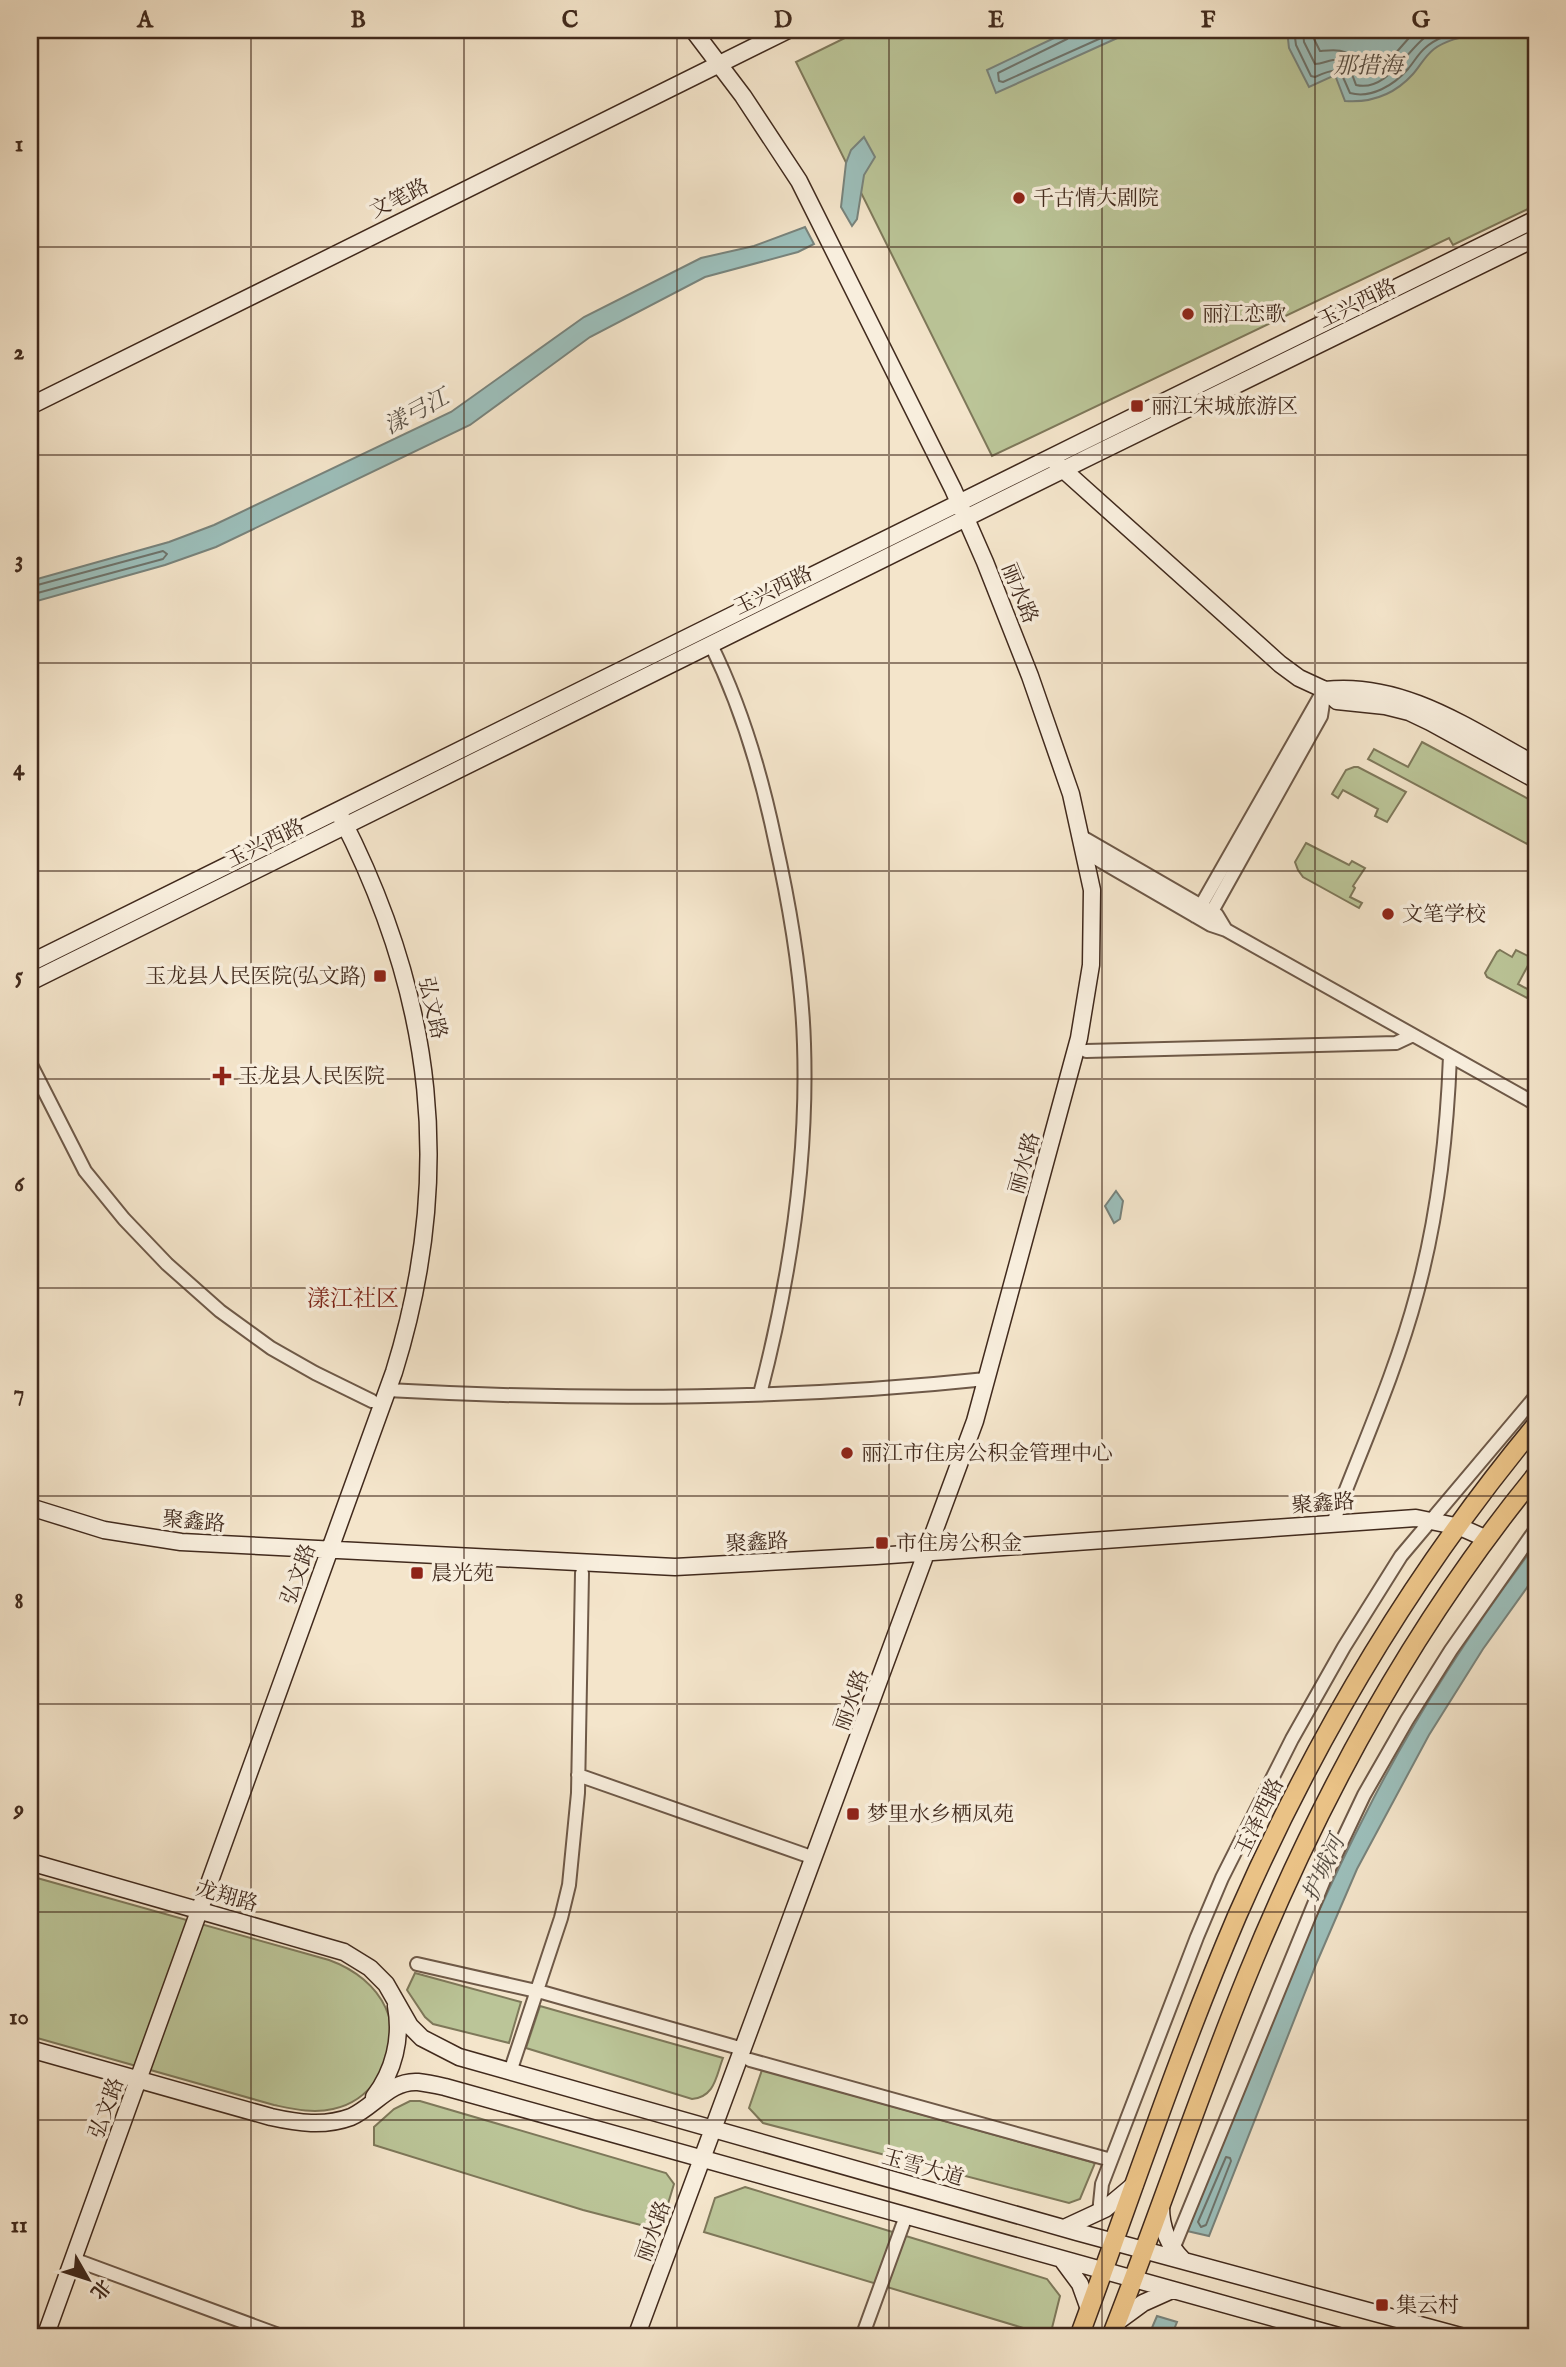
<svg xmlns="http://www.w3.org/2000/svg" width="1566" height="2367" viewBox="0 0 1566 2367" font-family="'IM FELL English','Noto Serif SC',serif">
<rect width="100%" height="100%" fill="#f4e5cb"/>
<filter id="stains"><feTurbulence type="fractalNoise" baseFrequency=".00286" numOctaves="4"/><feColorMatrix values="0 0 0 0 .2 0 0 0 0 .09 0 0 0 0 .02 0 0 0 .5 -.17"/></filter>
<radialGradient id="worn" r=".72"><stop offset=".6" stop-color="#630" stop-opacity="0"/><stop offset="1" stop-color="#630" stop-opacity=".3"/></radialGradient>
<path fill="#bbc598" stroke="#7e785a" stroke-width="2" d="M861,30H1536V205L1453,245L1449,238L992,456L796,62Z
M1422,742L1536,803V826L1527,844L1368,759L1374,749L1408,767Z
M1354,767H1358L1406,792L1387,822L1375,816L1378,809L1343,790L1338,798L1332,794L1346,770Z
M1306,843L1349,865L1352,861L1365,868L1353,886L1355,888L1350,897L1362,903L1359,908L1303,877L1298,870L1295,862Z
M1500,950L1512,957L1516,950L1532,958L1518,984L1531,991L1527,998L1487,977L1485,973L1497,952Z
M30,1876L329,1960C382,1979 411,2029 377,2079C366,2095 352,2105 333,2109C313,2114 293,2109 274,2105L30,2036Z
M415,1973L521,2002L509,2043L433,2024L425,2017L407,1990Z
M540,2006L723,2058C716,2076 715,2097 692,2099L526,2048Z
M762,2070L1095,2163L1080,2199L1069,2203L763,2123L749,2108Z
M410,2101H420L666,2173L674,2184L660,2230L583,2210L374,2145V2127L394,2109Z
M745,2187L1047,2279L1060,2296L1050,2336L704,2232L715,2198Z"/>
<path fill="#9cbfbb" stroke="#78837c" stroke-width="2" d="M1071,30H1135L996,93L987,70Z
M1287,30H1490C1472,35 1449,38 1434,49C1425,56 1420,66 1413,74C1395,94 1372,103 1345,101L1335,75L1309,87L1289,48Z
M864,137L875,157L864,175L857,219L852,226L841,207L846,163L851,150Z
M805,227L814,244L798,252L705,277L590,337L470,425L216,547L165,565L30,603V581L169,542L214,525L451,412L584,317L701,258L754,246Z
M1116,1191L1123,1201L1120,1219L1114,1223L1105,1206Z
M1536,1544V1575L1483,1649L1429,1735L1357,1869L1317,1962L1209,2236L1187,2231C1244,2092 1296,1950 1364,1817C1412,1721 1471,1630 1536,1544Z
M1157,2316L1177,2322L1171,2337H1148Z"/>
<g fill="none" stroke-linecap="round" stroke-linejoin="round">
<path stroke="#6e746c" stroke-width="2" d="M1072,30L1071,35L1067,39L998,73L999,81L1003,82L1119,30
M1294,30L1296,45L1311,76L1315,77C1342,65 1339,69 1350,93C1371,99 1394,85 1408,69C1414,62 1418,54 1425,48C1436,38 1450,34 1464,30
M1303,30L1304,42L1315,64C1322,64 1326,61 1333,60C1348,59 1352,74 1356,85C1390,93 1409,42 1436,30
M1314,30V39L1320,51C1333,50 1345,48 1355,59C1359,64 1361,69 1365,74L1386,64L1416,30
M30,587L163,551L167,554L163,559L30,595
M1226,2157L1230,2158L1231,2161L1206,2225L1201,2227L1198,2222Z"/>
<defs>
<path id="street" d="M711,645C741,706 761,773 775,840C790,907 802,976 804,1044C808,1163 790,1279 760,1394
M1082,837L1217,915L1226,930
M1085,852L1211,925L1226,930L1536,1104
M1195,916L1322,693
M1206,922L1321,716L1325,690
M1086,1051L1396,1043L1413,1035
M30,1063L85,1171L124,1219L167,1264L220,1311L271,1348L315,1373L372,1401
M387,1390C587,1401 788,1400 986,1379
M1525,1490L1536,1499
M1333,1523C1362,1447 1396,1372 1417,1293C1438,1216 1447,1136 1450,1056
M578,1775L814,1858
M417,1964L545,1993L743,2049
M750,2060L1111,2160
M510,2072L561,1918L569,1885L578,1793L582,1573
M1099,2213L1102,2184L1197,1937L1222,1878L1292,1739L1344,1647L1401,1556L1536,1396
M1173,2249L1326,1875L1364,1795L1407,1720L1451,1650L1536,1529
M73,2259L284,2337
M862,2337L906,2216"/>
<path id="secondary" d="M30,406L788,30
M1057,464L1280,664L1299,678L1325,690L1337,701L1385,706L1409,712L1430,722L1536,780
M1325,690C1403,681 1471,730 1536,765
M30,963L1084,441L1536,219
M30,982L1091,456L1536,238
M30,1507L104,1530L181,1542L675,1567L876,1556L1416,1518L1460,1527L1487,1539
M30,1862L344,1952L370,1968L386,1984L410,2026L422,2038L459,2057L1077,2232L1464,2337
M30,2049L271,2117C298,2123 324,2127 351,2117C374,2107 390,2080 418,2082C427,2083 436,2085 445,2087L1342,2337
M374,2097C394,2071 402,2038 396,2006
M1161,2207C1161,2228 1168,2245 1183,2260
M1064,2228L1105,2209L1135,2184
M1063,2261L1080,2284L1089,2309
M1117,2322L1143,2303L1172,2290
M45,2337L394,1372C455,1176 434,998 341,817
M636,2337L975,1421L1079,1038L1091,965L1092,890L1071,794L1030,676L985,562L953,489L799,181L743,96L693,30"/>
<path id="primary" d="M1079,2337C1131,2197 1178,2054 1237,1916C1314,1740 1413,1573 1536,1425
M1111,2337C1158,2218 1198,2096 1247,1976C1319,1799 1414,1624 1536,1475"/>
</defs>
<use href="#street" stroke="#6e5948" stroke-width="16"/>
<use href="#secondary" stroke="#412a1d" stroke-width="19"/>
<use href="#primary" stroke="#412a1d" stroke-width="21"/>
<use href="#street" stroke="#f8eedd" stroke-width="12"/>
<use href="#secondary" stroke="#f8eedd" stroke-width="16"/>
<use href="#primary" stroke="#eac286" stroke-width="18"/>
</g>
<path fill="none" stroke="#412a1d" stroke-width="2" stroke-opacity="0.55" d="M251,30V2337M464,30V2337M677,30V2337M889,30V2337M1102,30V2337M1315,30V2337M30,247H1536M30,455H1536M30,663H1536M30,871H1536M30,1079H1536M30,1288H1536M30,1496H1536M30,1704H1536M30,1912H1536M30,2120H1536"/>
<g fill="#8f2418" stroke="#f8eedd" stroke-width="2.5">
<circle cx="1019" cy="198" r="7"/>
<circle cx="1188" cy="314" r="7"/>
<rect x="1130" y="399" width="14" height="14" rx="3.5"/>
<circle cx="1388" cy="914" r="7"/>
<rect x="373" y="969" width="14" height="14" rx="3.5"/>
<path d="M218.5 1065.5h7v7h7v7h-7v7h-7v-7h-7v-7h7z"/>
<circle cx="847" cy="1453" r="7"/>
<rect x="875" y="1536" width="14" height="14" rx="3.5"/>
<rect x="410" y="1566" width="14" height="14" rx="3.5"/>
<rect x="846" y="1807" width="14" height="14" rx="3.5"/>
<rect x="1375" y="2298" width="14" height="14" rx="3.5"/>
</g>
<g text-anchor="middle" stroke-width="7" stroke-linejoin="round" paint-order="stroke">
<g font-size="21" fill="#412a1d" stroke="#f8eedd">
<text transform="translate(399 198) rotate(-26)" y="7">文笔路</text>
<text transform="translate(1357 303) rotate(-26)" y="7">玉兴西路</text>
<text transform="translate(773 590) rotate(-26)" y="7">玉兴西路</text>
<text transform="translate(1020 593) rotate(68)" y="7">丽水路</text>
<text transform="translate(265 843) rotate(-26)" y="7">玉兴西路</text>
<text transform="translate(433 1008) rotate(77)" y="7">弘文路</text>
<text transform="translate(1024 1163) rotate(-74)" y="7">丽水路</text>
<text transform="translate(1323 1503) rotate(-4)" y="7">聚鑫路</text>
<text transform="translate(194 1521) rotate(5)" y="7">聚鑫路</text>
<text transform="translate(757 1542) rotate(-3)" y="7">聚鑫路</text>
<text transform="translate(298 1574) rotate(-70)" y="7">弘文路</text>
<text transform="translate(851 1700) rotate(-70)" y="7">丽水路</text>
<text transform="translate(1259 1817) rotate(-64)" y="7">玉泽西路</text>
<text transform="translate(227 1896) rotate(16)" y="7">龙翔路</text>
<text transform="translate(106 2108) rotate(-70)" y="7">弘文路</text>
<text transform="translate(923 2167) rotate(16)" y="7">玉雪大道</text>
<text transform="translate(653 2231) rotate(-70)" y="7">丽水路</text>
</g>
<g font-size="21" fill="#412a1d" stroke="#f8eedd" text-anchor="start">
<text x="1033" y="205">千古情大剧院</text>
<text x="1202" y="321">丽江恋歌</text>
<text x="1151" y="413">丽江宋城旅游区</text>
<text x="1402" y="921">文笔学校</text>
<text x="366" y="983" text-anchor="end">玉龙县人民医院(弘文路)</text>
<text x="238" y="1083">玉龙县人民医院</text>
<text x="861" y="1460">丽江市住房公积金管理中心</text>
<text x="896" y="1550">市住房公积金</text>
<text x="431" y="1580">晨光苑</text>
<text x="867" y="1821">梦里水乡栖凤苑</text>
<text x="1396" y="2312">集云村</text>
</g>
<g font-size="23" font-style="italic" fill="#584f44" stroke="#f8eedd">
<text x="1368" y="73">那措海</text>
<text transform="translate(416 411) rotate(-28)" y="8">漾弓江</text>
<text transform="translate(1323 1868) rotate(-65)" y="8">护城河</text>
</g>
<g font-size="23" fill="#7a1f14" stroke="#f8eedd">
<text x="353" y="1306">漾江社区</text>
</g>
</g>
<rect width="1566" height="2367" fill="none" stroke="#f4e5cb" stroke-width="77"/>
<g transform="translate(88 2279) rotate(129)" stroke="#f8eedd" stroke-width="5" paint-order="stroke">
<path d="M0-5L12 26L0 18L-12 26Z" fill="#412a1d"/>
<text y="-10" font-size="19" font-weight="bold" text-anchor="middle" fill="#412a1d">北</text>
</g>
<rect x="38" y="38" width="1490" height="2290" fill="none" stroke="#412a1d" stroke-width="2.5"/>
<g font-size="23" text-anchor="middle" font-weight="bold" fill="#412a1d">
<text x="145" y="27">A</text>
<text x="358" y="27">B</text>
<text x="570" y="27">C</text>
<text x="783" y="27">D</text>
<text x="996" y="27">E</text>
<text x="1208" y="27">F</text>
<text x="1421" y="27">G</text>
<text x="19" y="151">1</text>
<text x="19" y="359">2</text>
<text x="19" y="567">3</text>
<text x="19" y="775">4</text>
<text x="19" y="983">5</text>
<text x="19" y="1191">6</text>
<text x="19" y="1400">7</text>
<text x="19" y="1608">8</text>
<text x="19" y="1816">9</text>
<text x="19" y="2024">10</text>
<text x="19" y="2232">11</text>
</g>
<rect width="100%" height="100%" filter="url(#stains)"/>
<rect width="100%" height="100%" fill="url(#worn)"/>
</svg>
